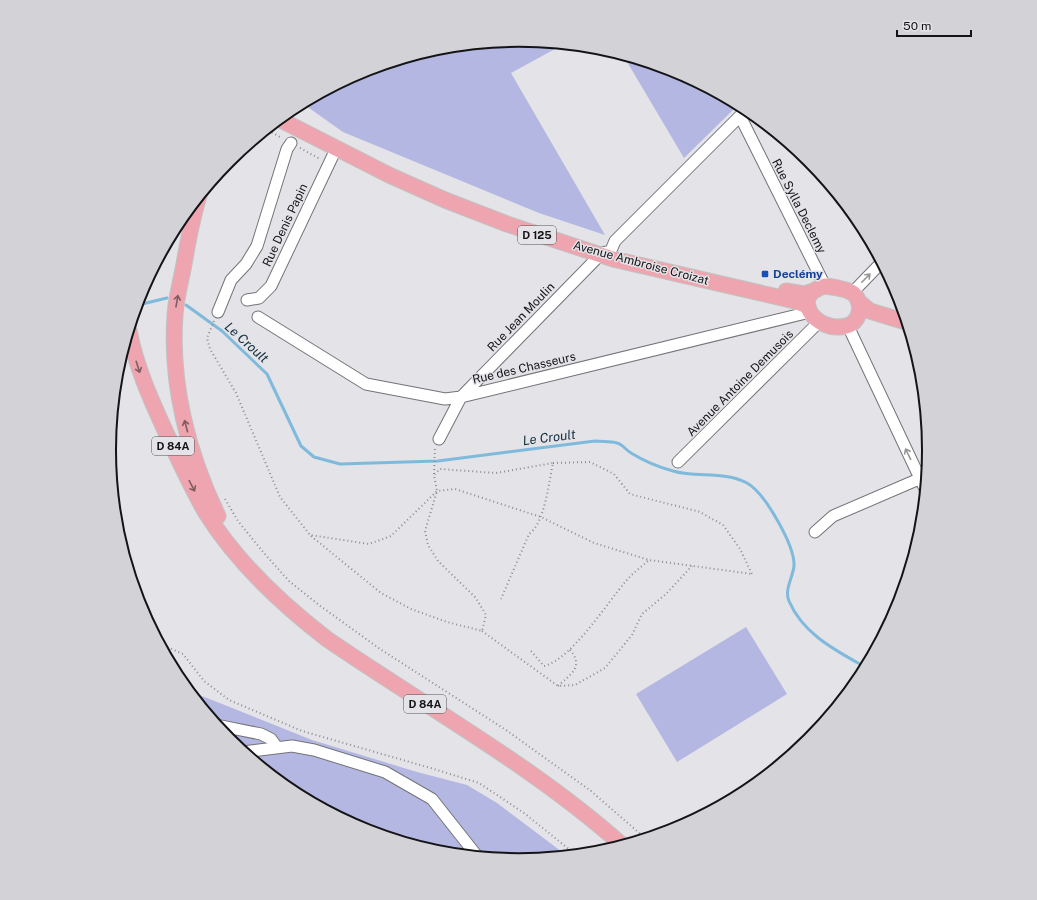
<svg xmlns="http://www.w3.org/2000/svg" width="1037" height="900" viewBox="0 0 1037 900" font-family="'Public Sans',sans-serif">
<rect width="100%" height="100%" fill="#e3e3e8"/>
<path fill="#b4b7e2" d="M519,40L564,44L511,73L605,235L539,213L343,132L302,103L362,71L439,48Z
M623,55L676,71L738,105L684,158Z
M746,627L787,694L677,762L636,694Z
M197,694L312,740L417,772L467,785L497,803L566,855L518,860L438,852L361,829L291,791L228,740L196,700Z"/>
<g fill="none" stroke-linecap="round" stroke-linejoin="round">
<path stroke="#7fbadc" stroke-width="3" d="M138,305L167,298
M186,305L222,331L267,374L301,446L314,457L340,464L438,461L595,441C602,442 610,441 617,443C622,444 626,450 631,453C644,461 658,467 673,471C697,478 724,471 747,483C765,493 795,546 794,566C793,577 784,590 789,601C803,634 835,650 865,667"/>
<defs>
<path id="minor" d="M740,116L825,286
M612,248L615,241L747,109
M852,293L881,263
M247,300L259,298L271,286L336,149
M218,312L231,280L246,264L257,246L287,149L291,143
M258,317L366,384L445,399L461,397L810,312
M848,326L925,489
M439,439L461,397L602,253L606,252
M678,462L819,322
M815,532L833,516L926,476
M216,725L261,734L271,739L276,746
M243,752L292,746L314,750L385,772L432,799L477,856"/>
<path id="major" d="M279,119L389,175L445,200L507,224L613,259L795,301L805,305L809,309
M199,196C192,218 188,241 184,264C181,281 176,298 175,315C170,384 188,454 218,516
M825,286C833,287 848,289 854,294C864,304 860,323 846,326C816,334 788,295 825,286Z
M786,291L804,294L816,290
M858,301L870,311L906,322
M129,330C136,368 152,402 168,437C180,463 192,489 206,513C236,561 283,605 327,639C426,707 532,765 622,845"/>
</defs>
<use href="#minor" stroke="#737478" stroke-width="13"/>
<use href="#major" stroke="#c2c2c2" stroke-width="17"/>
<path stroke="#8d8d90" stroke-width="2" stroke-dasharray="1 3" stroke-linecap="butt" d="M264,131L271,132L282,138
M300,148L320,159
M209,189L213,179
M214,321L207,338L210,349L236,393L280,497L310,535L369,544L391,536L437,491L455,489L541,517L594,543L649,560L752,574
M553,463L590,462L614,474L630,494L700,512L723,525L740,549L752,574
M434,474L435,447
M225,499L238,521L263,552L289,581L319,605L380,649L506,730L591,791L645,838
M311,536L381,593L411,609L447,622L482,631L486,615L476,598L438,561L428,545L425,531L437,491L434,475L440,469L496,473L553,463C549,481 545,523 529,534L501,599
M482,631L558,686L575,685L605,668L632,635L642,614L666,594L692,566
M160,644L183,654L204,681L229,700L302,731L434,769L479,783L524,813L575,854
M531,651L544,666C572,659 607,603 626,581C633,573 641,567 649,560
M558,686C571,674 585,666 569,649"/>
<use href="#minor" stroke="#fff" stroke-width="11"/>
<use href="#major" stroke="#eea5af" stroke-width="15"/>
</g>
<defs><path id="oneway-shaft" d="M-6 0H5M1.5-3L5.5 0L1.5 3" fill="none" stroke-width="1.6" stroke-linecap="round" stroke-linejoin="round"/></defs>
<g stroke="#959596">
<use href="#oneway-shaft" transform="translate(866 278) rotate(-45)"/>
<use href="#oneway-shaft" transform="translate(908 454) rotate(-116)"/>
</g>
<g stroke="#815c62">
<use href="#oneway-shaft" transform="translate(177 301) rotate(-80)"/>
<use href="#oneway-shaft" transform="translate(138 367) rotate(72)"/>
<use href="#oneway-shaft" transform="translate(186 426) rotate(-105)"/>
<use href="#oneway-shaft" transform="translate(192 486) rotate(62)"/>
</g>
<rect fill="#1a4fb4" stroke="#e3e3e8" stroke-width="1.5" x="761" y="270" width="8" height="8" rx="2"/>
<g text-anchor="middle" stroke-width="3" stroke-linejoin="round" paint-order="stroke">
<g fill="#e3e3e8" stroke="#525255" stroke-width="1">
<rect x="518" y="226" width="38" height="18" rx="3"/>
<rect x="152" y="437" width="42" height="18" rx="3"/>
<rect x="404" y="695" width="42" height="18" rx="3"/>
</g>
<g font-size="11" font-weight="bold" fill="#141416">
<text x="537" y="239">D 125</text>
<text x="173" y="450">D 84A</text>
<text x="425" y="708">D 84A</text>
</g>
<g font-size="12" fill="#141416" stroke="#e3e3e8">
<text transform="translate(799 206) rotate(63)" y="4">Rue Sylla Declemy</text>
<text transform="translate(285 225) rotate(-65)" y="4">Rue Denis Papin</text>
<text transform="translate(641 263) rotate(15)" y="4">Avenue Ambroise Croizat</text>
<text transform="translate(521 317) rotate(-46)" y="4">Rue Jean Moulin</text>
<text transform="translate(524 368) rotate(-13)" y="4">Rue des Chasseurs</text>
<text transform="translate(740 383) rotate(-45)" y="4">Avenue Antoine Demusois</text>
</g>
<g font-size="12" font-weight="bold" fill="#164399" stroke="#e3e3e8" text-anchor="start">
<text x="773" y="278">Declémy</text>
</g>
<g font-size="13" font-style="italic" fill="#112d3c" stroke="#e3e3e8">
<text transform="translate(247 342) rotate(42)" y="5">Le Croult</text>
<text transform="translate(549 437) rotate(-7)" y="5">Le Croult</text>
</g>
</g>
<path d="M0 0H1037V900H0ZM116 450a403 403 0 1 1 806 0a403 403 0 1 1-806 0Z" fill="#d2d2d7" fill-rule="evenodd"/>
<path fill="none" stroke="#141416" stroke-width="2" d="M116 450a403 403 0 1 1 806 0a403 403 0 1 1-806 0Z"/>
<path d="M897 30v6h74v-6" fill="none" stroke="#141416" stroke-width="2"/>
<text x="903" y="30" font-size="12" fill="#141416" stroke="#e3e3e8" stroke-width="3" paint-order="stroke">50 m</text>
</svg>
